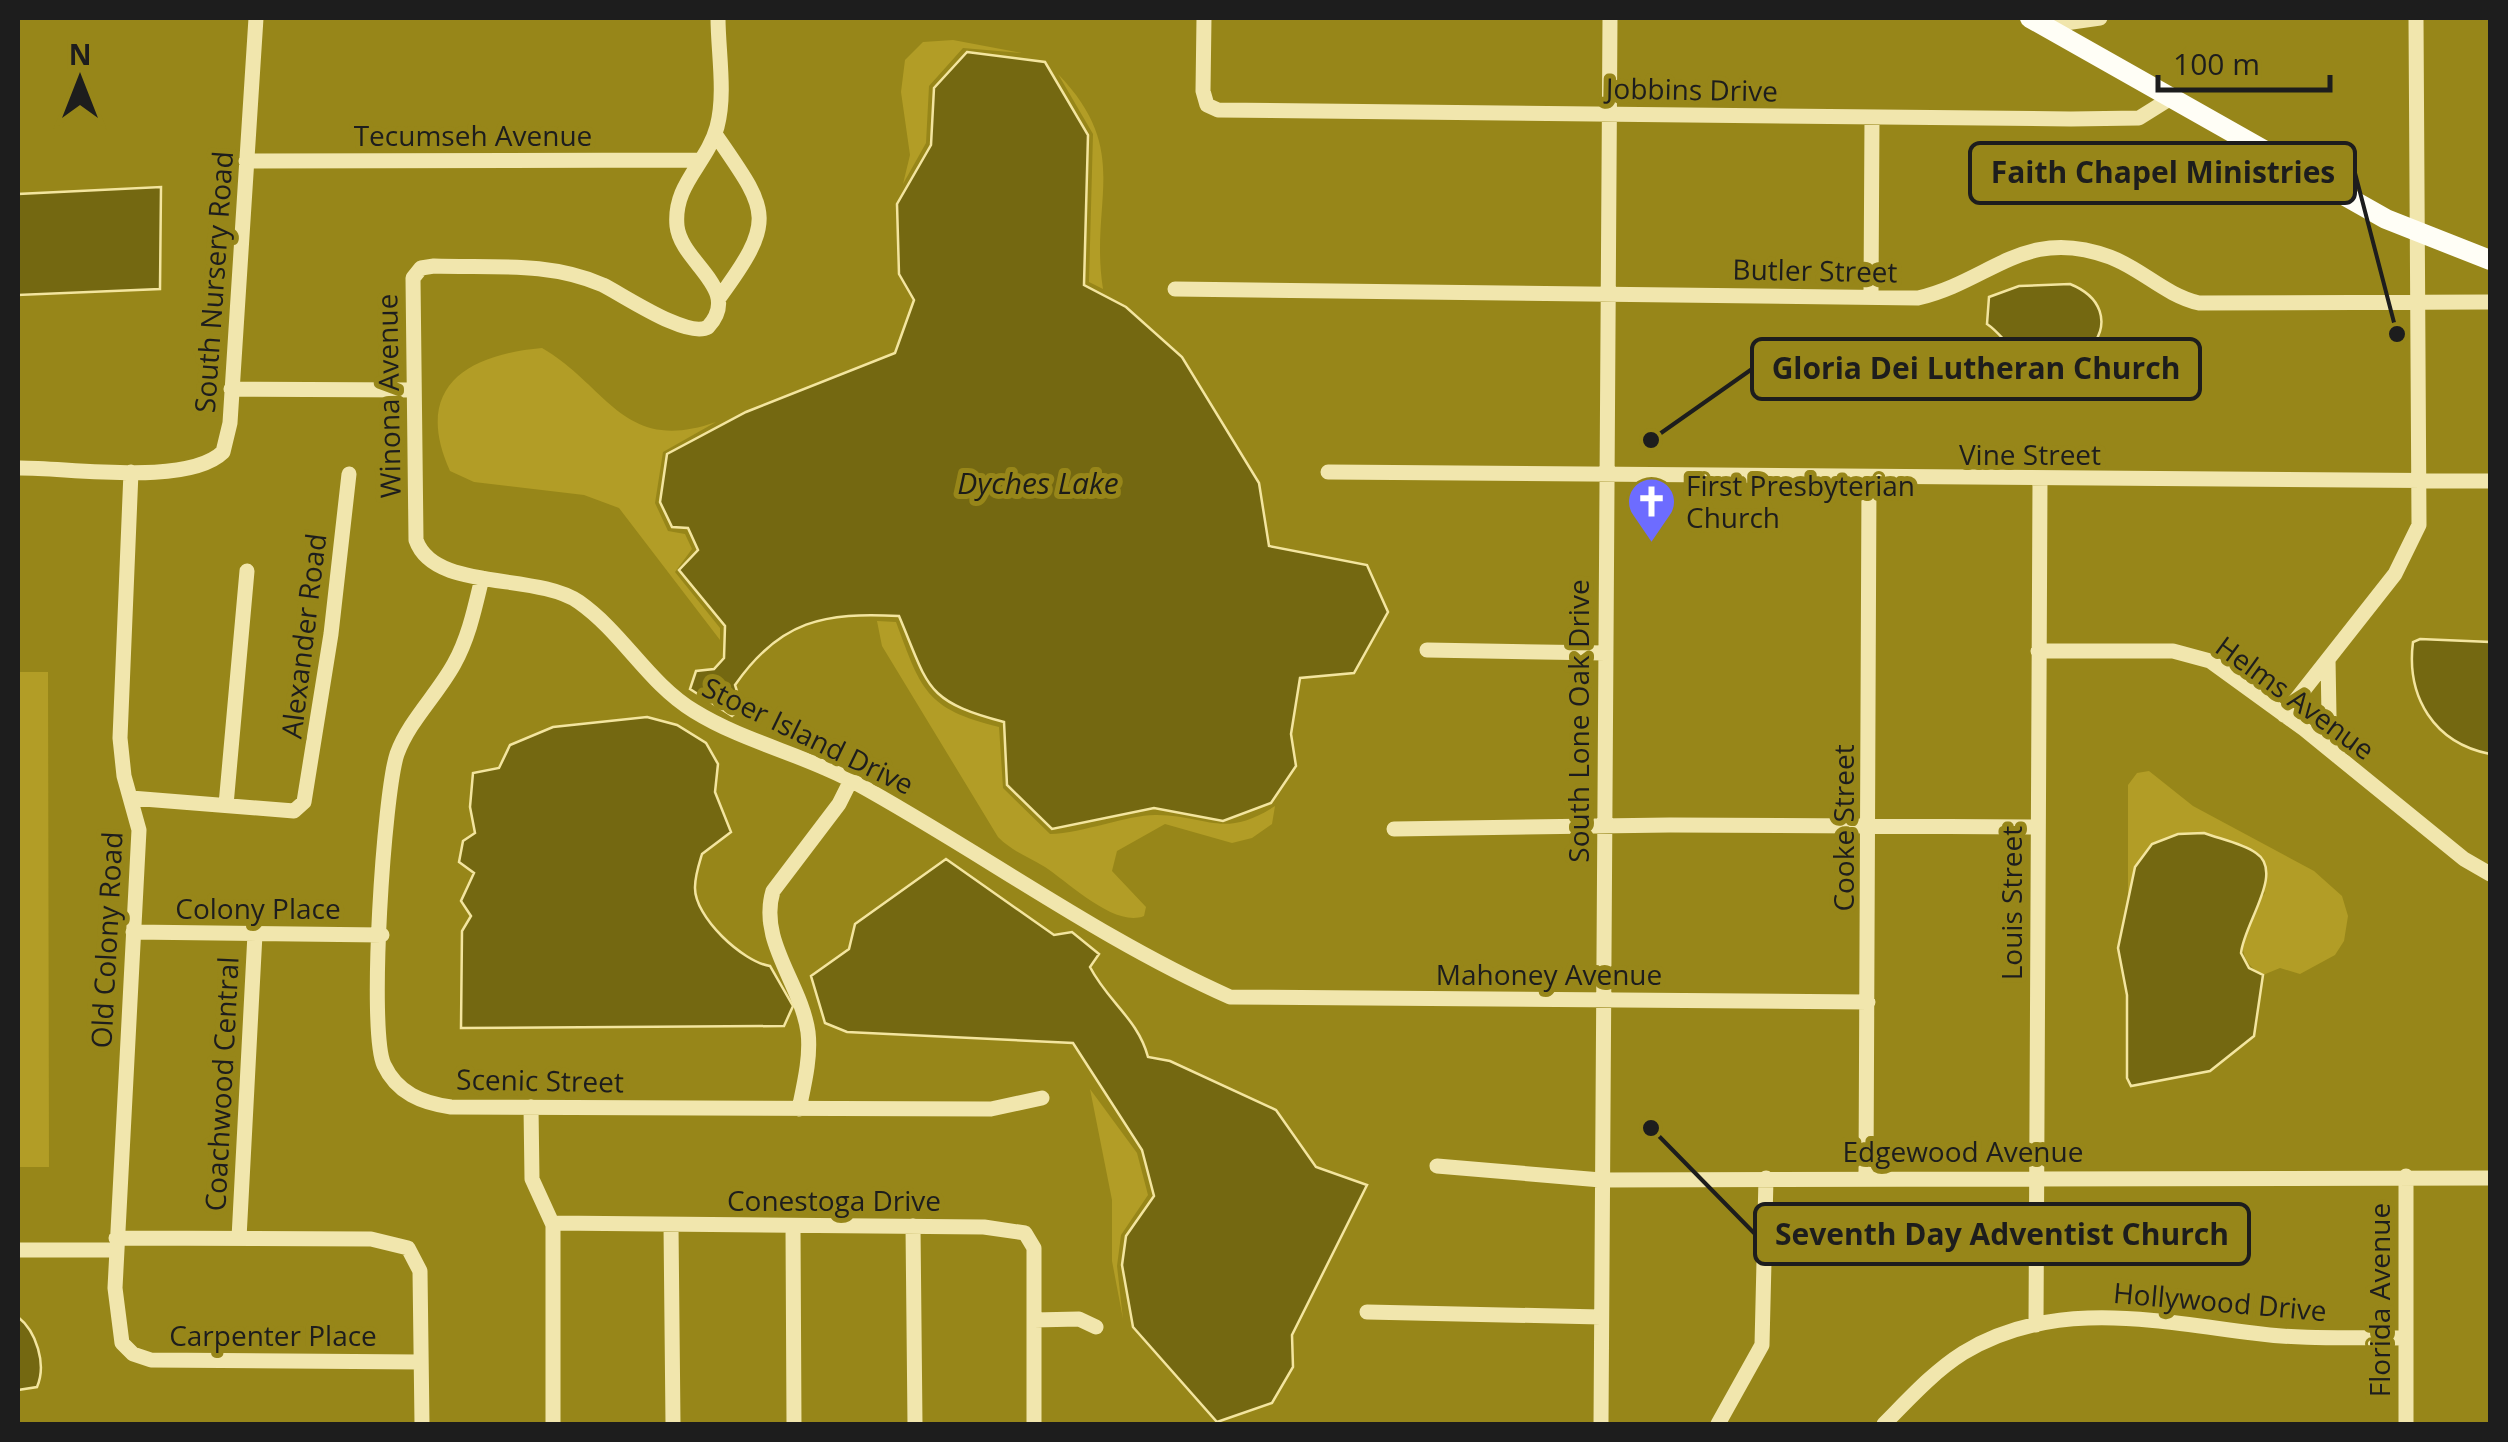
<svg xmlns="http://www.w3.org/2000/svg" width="2508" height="1442" viewBox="0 0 2508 1442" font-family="'Open Sans',sans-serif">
<rect width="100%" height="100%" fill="#978619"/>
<path fill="#b29d26" d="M953,40L1022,53L963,48L929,86L926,143L903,184L910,155L901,92L905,60L923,42Z
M1058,74C1133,152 1089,200 1103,289L1089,282L1093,134Z
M542,348C608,386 623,455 716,422L663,452L655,503L668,531L685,534L692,549L675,572L720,628V640L619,508L584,495L474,482L450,471C413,389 464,355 542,348Z
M877,621L896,622C921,689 925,709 999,727L1003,788L1050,834C1084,833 1130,814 1157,815C1208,816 1224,839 1275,806L1272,824L1252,838L1232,843L1165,824L1117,851L1112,871L1146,907L1144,916C1115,928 1068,882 1045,867C1027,856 1013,852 998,837L882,646Z
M18,672H48L49,1167H18Z
M2149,771L2193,806L2314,871L2342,896L2348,916L2344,941L2335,955L2300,974L2280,968L2263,975C2227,957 2246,918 2265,893L2227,842L2204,833L2135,867L2128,898V785L2137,773Z
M1090,1089L1137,1153L1148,1195L1121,1235L1117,1266L1123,1319L1112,1261V1200Z"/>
<path fill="#746811" stroke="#f3e59f" stroke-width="2.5" d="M967,52L1045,62L1088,135L1084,285L1126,307L1182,357L1259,483L1269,546L1367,565L1388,612L1354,673L1300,678L1291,734L1296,766L1271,803L1223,821L1154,808L1052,829L1007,785L1004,722C924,701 929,687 899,616C825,612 780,620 735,685L742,707L732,716L690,689L696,671L714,669L724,658L725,626L679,570L698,550L688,528L672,527L660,502L667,454L746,412L895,353L914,300L899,274L897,204L931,145L934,88Z
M161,187L160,289L18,295V194Z
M2070,284C2137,311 2084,386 2028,359C2010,351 2002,334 1987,324L1989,297L2019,286Z
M2420,639L2490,642V754C2434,743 2406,697 2413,642Z
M647,717L677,725L706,743L718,764L715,792L731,832L702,854C699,864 695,876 695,887C694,917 743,962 770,966L793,1006L784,1026L461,1028L462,931L471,916L461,901L474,873L459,862L463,841L475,833L470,807L473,773L499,768L510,745L553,727Z
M2204,833C2220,839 2242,843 2256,853C2285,872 2244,923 2241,953L2249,968L2263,975L2254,1036L2210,1071L2131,1086L2127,1078V995L2118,948L2135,867L2152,844L2178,834Z
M946,859L1054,935L1072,932L1099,954L1090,967C1108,1002 1138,1019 1148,1057L1170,1061L1276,1110L1316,1167L1367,1185L1292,1335L1293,1367L1272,1403L1217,1422L1133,1327L1122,1265L1126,1236L1154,1196L1142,1150L1073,1043L847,1032L825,1023L811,976L849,949L855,924Z
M18,1317C36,1331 47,1364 37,1387L18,1390Z"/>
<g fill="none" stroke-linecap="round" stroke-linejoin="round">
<path stroke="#f1e6ad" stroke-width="15" d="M718,18C718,51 726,94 717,127C707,164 673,184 677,226C681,263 743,289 708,327C688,339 625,296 603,285C549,261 491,268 434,266L421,268L413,278L416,540C434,592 535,572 579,602C623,633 648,683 694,711C744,742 803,754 854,782C980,851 1099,939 1230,997L1868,1002
M1204,18L1203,91L1207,105L1218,110L2071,119L2139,118L2171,98
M2044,26L2100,18
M715,134C768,211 778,218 719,298
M246,161L700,160
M1175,289L1918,298C1991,281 2025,225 2110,257C2142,269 2165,295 2199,303L2490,302
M1871,296L1872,117
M231,389L414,390
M18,468C66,467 187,487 223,452L230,423L256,18
M131,472L120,738L124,776L139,830L115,1288L122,1343L133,1354L151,1360L420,1362
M1328,472L2490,481
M482,578C475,607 469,637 454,664C437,695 409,721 397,754C384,793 368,1031 384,1065C397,1093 422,1103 451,1107L991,1109L1042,1098
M1427,650L1605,653
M2038,651H2173L2210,661L2304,729L2464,859L2490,874
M2328,659L2329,716L2337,756
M2284,715L2395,574L2419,525L2416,18
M131,798L294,811L304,802L331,634L349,474
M226,805L247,571
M1394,829L1670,825L2037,827
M133,932L382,935
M531,1107L532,1179L553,1225V1424
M799,1109C804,1085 811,1057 808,1032C801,983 758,941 773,891L839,804L851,780
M1437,1166L1601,1180L2490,1178
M1866,1177L1869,479
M552,1223L984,1227L1025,1233L1034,1248V1424
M671,1225L673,1424
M793,1226L794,1424
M913,1226L915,1424
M116,1238L371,1239L408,1248L420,1271L422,1424
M239,1238L255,934
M18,1250H116
M1367,1312L1601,1317
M1034,1320L1079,1319L1096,1327
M2036,1325L2040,481
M1601,1424L1610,18
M1718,1424L1762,1345L1766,1178
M1884,1424C1909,1399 1933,1372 1963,1353C2053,1298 2156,1321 2253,1333C2303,1340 2355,1337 2405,1338
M2406,1424V1176"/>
<path stroke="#fffef6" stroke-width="20" d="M2030,18L2386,219L2490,260"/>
</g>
<defs>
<symbol id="church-pin" viewBox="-11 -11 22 30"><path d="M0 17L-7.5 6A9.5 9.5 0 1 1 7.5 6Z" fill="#6d6cff" stroke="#978619"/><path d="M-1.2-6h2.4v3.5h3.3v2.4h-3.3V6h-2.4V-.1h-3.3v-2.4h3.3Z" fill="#fff"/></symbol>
</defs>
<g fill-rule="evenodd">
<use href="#church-pin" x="1624" y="474" width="55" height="75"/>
</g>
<g text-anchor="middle" stroke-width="10" stroke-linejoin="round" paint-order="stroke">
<g font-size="28" fill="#1d1d1d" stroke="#978619">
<text transform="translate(1692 90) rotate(1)" y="10">Jobbins Drive</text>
<text x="473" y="146">Tecumseh Avenue</text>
<text transform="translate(1815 271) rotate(1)" y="10">Butler Street</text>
<text transform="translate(214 282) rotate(-86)" y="10">South Nursery Road</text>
<text transform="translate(389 396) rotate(-91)" y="10">Winona Avenue</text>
<text x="2030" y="465">Vine Street</text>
<text transform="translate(304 636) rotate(-83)" y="10">Alexander Road</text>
<text transform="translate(2295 698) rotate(36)" y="10">Helms Avenue</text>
<text transform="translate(1579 721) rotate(-90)" y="10">South Lone Oak Drive</text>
<text transform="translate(808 736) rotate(26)" y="10">Stoer Island Drive</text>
<text transform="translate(1844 828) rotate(-90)" y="10">Cooke Street</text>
<text transform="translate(2012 903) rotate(-90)" y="10">Louis Street</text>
<text x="258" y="919">Colony Place</text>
<text transform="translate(107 940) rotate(-87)" y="10">Old Colony Road</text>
<text x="1549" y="985">Mahoney Avenue</text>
<text transform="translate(540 1081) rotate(1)" y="10">Scenic Street</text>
<text transform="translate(222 1084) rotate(-87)" y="10">Coachwood Central</text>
<text x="1963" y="1162">Edgewood Avenue</text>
<text x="834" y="1211">Conestoga Drive</text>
<text transform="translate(2380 1300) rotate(-90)" y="10">Florida Avenue</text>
<text transform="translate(2220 1302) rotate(5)" y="10">Hollywood Drive</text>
<text x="273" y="1346">Carpenter Place</text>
</g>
<g font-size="28" fill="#1d1d1d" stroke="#978619" text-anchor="start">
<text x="1686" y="496">First Presbyterian<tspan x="1686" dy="32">Church</tspan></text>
</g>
<g font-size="30" font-style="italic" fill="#1c1c19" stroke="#978619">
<text x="1038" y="494">Dyches Lake</text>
</g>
</g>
<path fill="none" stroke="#1d1d1d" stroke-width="4" d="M2397 334L2355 173M1651 440L1752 369M1651 1128L1755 1234"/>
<g fill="#1d1d1d" stroke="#978619" stroke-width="4">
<circle cx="2397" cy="334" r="10"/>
<circle cx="1651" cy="440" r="10"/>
<circle cx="1651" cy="1128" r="10"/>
</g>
<g fill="#978619" stroke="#1d1d1d" stroke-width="4">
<rect x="1970" y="143" width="385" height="60" rx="10"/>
<rect x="1752" y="339" width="448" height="60" rx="10"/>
<rect x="1755" y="1204" width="494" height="60" rx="10"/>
</g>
<g font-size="30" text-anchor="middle" font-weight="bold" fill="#1d1d1d">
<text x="2163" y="183">Faith Chapel Ministries</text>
<text x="1976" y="379">Gloria Dei Lutheran Church</text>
<text x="2002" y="1245">Seventh Day Adventist Church</text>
</g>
<rect width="2508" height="1442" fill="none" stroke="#1d1d1d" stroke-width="40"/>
<g transform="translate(80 80)" stroke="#978619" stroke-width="8" paint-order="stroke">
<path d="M0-8L18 38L0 25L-18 38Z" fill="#1d1d1d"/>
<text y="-15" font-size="28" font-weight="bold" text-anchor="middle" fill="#1d1d1d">N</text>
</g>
<path d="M2158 75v15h172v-15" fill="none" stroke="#1d1d1d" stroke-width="5"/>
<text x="2173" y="75" font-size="30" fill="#1d1d1d" stroke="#978619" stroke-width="8" paint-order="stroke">100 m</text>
</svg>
